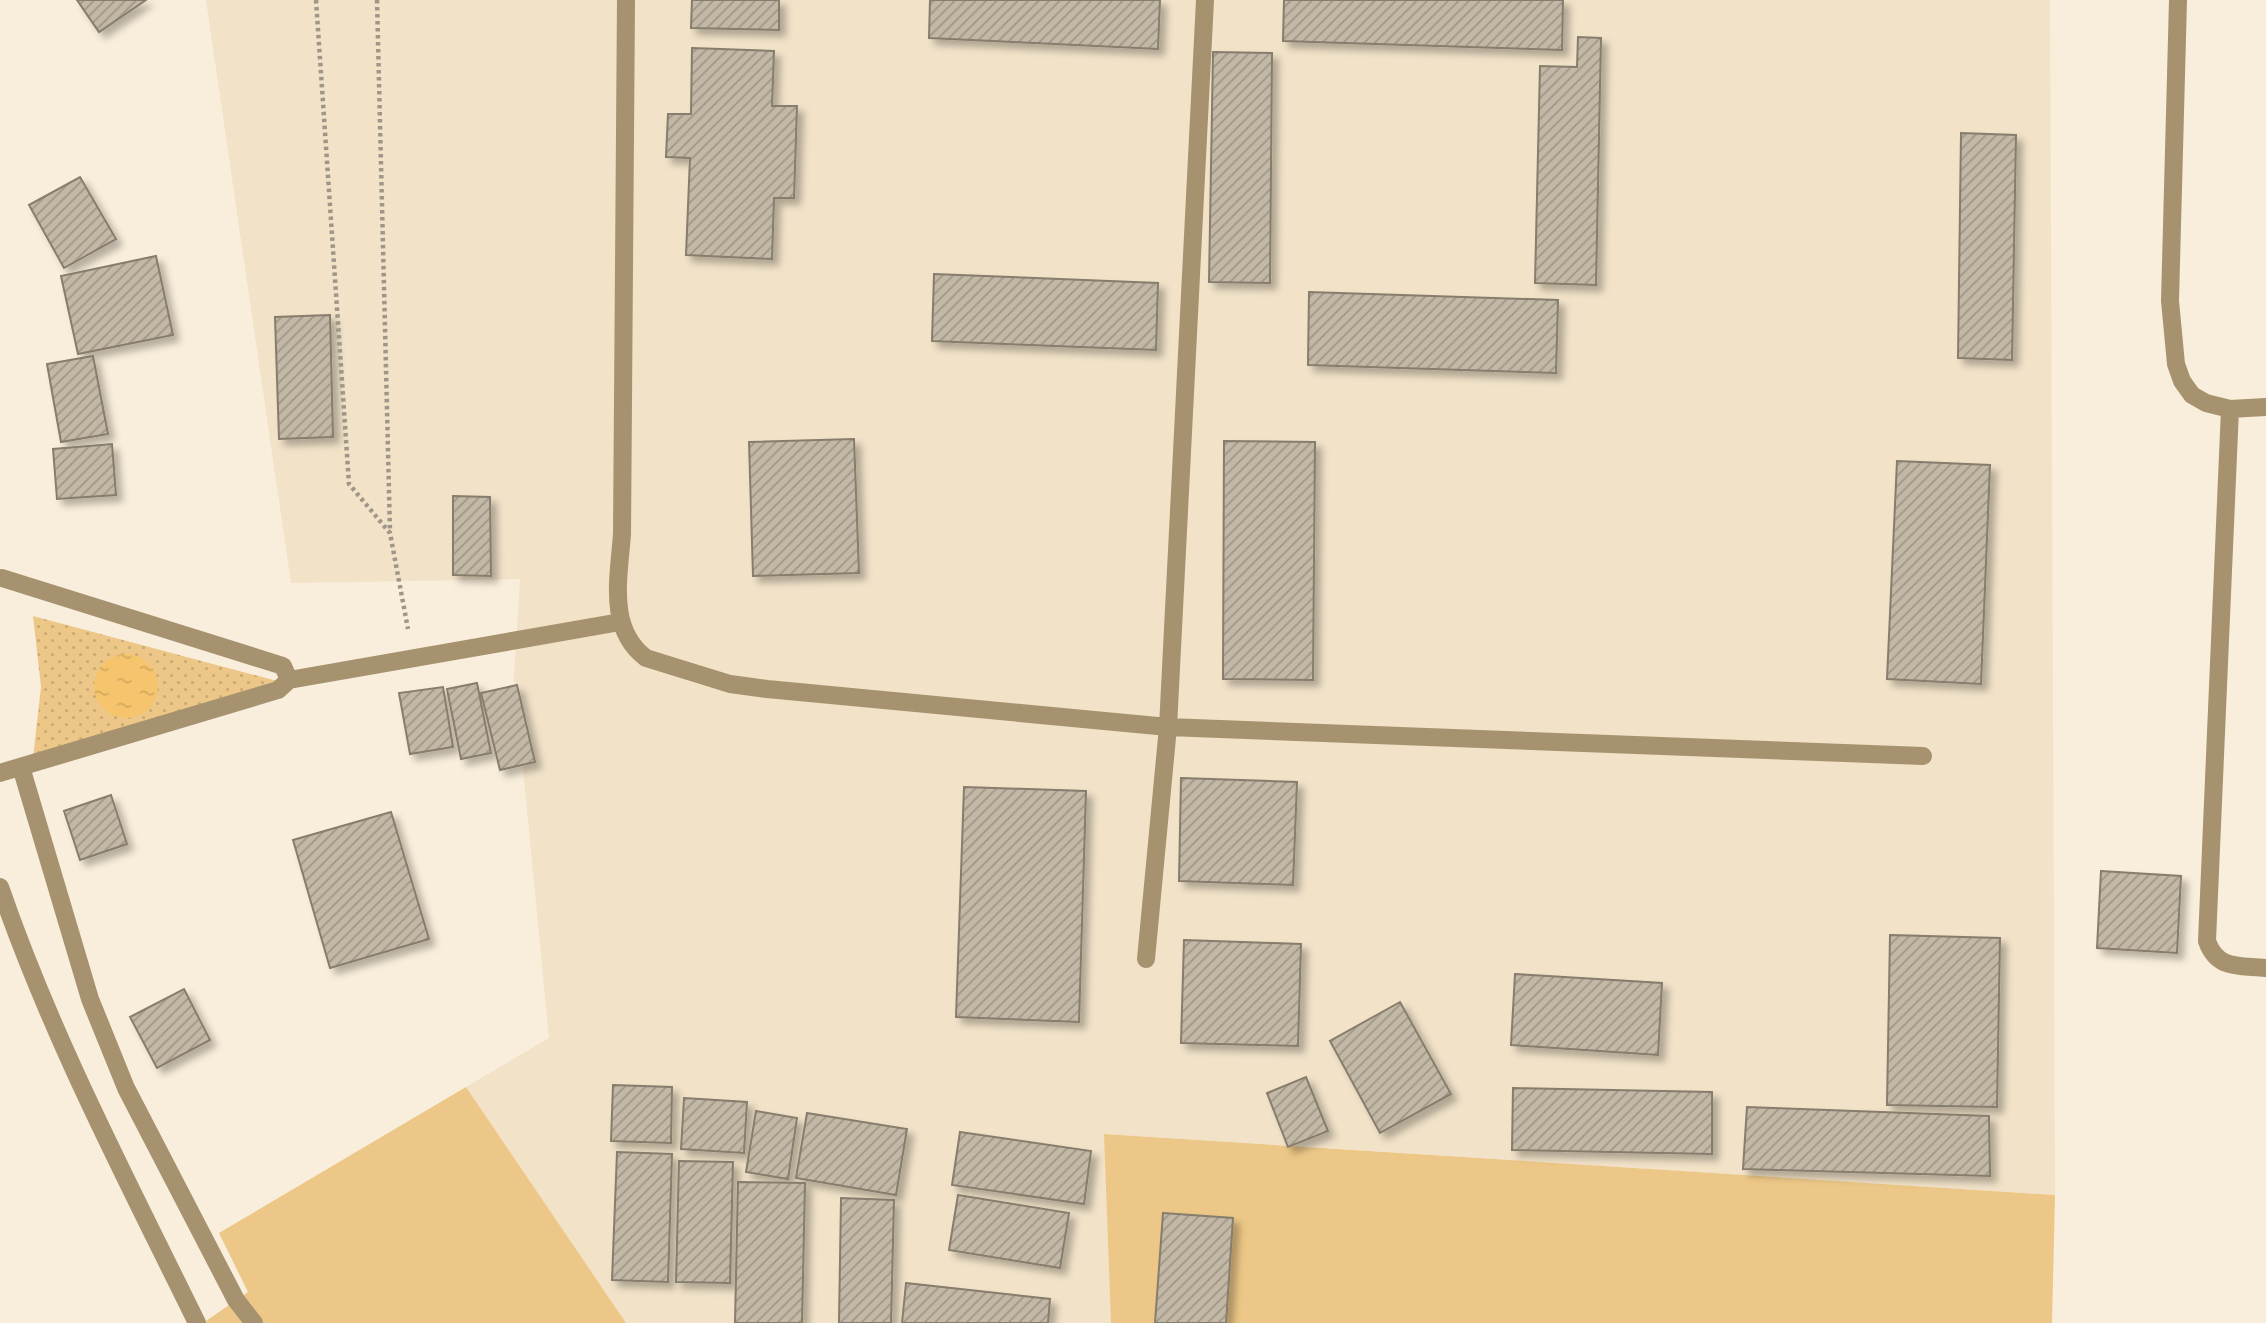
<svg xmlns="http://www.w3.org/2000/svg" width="2266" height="1323" viewBox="0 0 2266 1323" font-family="Arial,sans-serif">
<defs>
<pattern id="grass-dots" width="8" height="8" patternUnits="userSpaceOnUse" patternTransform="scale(1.75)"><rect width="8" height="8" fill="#ecc787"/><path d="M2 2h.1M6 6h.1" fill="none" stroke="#cbab74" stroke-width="1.8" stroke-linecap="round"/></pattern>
<pattern id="water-ripples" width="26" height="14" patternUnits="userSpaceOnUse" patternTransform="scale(1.75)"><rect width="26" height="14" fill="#f5c46d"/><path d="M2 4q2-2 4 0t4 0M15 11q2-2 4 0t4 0" fill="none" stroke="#d2a95e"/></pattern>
<pattern id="building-hatch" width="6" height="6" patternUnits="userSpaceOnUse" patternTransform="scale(1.75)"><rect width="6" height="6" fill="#c3b8a6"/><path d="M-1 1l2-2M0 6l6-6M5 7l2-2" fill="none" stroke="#9f9687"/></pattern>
<filter id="shadow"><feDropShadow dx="6" dy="6" stdDeviation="3.5" flood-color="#0004"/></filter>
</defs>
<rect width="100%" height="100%" fill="#f9eedb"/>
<path fill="#f1e2c8" d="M206,0H2050L2055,1195L1105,1134L1111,1323H626L466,1087L549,1038L514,675L520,579L291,583Z"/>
<path fill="url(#grass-dots)" d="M33,616L277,681L33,758L41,687Z"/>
<path fill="#ecc787" d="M466,1087L626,1323H203L248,1292L219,1233Z
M1104,1134L2055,1195L2052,1323H1111Z"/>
<path fill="url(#water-ripples)" d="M94 686a32 32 0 1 1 64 0a32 32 0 1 1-64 0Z"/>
<path fill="url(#building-hatch)" stroke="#877d6c" stroke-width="2" filter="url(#shadow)" d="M77,0H146L99,32Z
M692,0H779V30L691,28Z
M930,0H1160L1158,49L929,38Z
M1284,0H1563L1562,50L1283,41Z
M1578,37L1601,38L1596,285L1535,283L1540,66L1577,67Z
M692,48L774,51L772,106H797L794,198H774L772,259L686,255L690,158L666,157L668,114H691Z
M1213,52L1272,53L1270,283L1209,282Z
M1961,133L2016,135L2012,360L1958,358Z
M80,177L116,239L64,268L29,205Z
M156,256L173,335L78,354L61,276Z
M934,274L1158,283L1156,350L932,341Z
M1309,292L1558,300L1556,373L1308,365Z
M330,315L333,437L279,439L275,317Z
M93,356L108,434L61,442L47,364Z
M854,439L859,573L753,576L749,442Z
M1224,441L1315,442L1313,680L1223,679Z
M112,444L116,495L57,499L53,449Z
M1897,461L1990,465L1981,684L1887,679Z
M453,496L490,497L491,576L453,575Z
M477,683L491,753L461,759L447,689Z
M517,685L535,762L500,770L481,693Z
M443,687L453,747L410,754L399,693Z
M1181,778L1297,782L1293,885L1179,881Z
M964,787L1086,791L1079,1022L956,1017Z
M111,795L127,844L80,860L64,811Z
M391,812L429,939L330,968L293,840Z
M2101,871L2181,876L2177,953L2097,948Z
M1890,935L2000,938L1997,1107L1887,1105Z
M1184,940L1301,944L1298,1046L1181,1043Z
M1515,974L1662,983L1658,1055L1511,1045Z
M184,989L210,1040L157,1068L130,1017Z
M1400,1002L1451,1094L1380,1133L1330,1041Z
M1306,1077L1328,1131L1288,1147L1267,1093Z
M613,1085L672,1087L671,1143L611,1141Z
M1513,1088L1712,1092V1154L1512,1150Z
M684,1098L747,1102L744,1153L681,1149Z
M1747,1107L1989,1116L1990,1176L1743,1169Z
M756,1111L797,1118L788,1179L746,1172Z
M807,1113L907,1129L896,1195L796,1178Z
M960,1132L1091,1151L1084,1204L952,1185Z
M617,1152L672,1154L668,1282L612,1280Z
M679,1161L733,1162L730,1283L676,1282Z
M738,1182L805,1183L802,1323H735Z
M958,1195L1069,1213L1060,1268L949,1250Z
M841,1198L894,1200L891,1323H839Z
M1163,1213L1233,1218L1226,1323H1155Z
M906,1283L1050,1299L1048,1323H902Z"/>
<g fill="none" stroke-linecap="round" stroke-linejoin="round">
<path stroke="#9e9789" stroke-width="4.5" stroke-dasharray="3.5 3.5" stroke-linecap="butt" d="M316,0L349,484L390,533L408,629
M377,0L390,532"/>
<path stroke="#a6926f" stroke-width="18" d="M626,0L622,534C619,577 607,629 646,658L730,684L767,689L1168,727L1923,756
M2178,0L2170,301L2176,364L2182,381L2192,395L2206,403L2230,409L2266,407
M2230,409L2207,941C2217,970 2239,965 2266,968
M289,680L620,622
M21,767L90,999L126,1088L236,1300L254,1323
M0,773L278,690L289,680L283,666L2,578
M0,887C52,1038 127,1180 197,1323
M1146,959L1168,727L1205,0"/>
</g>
</svg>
